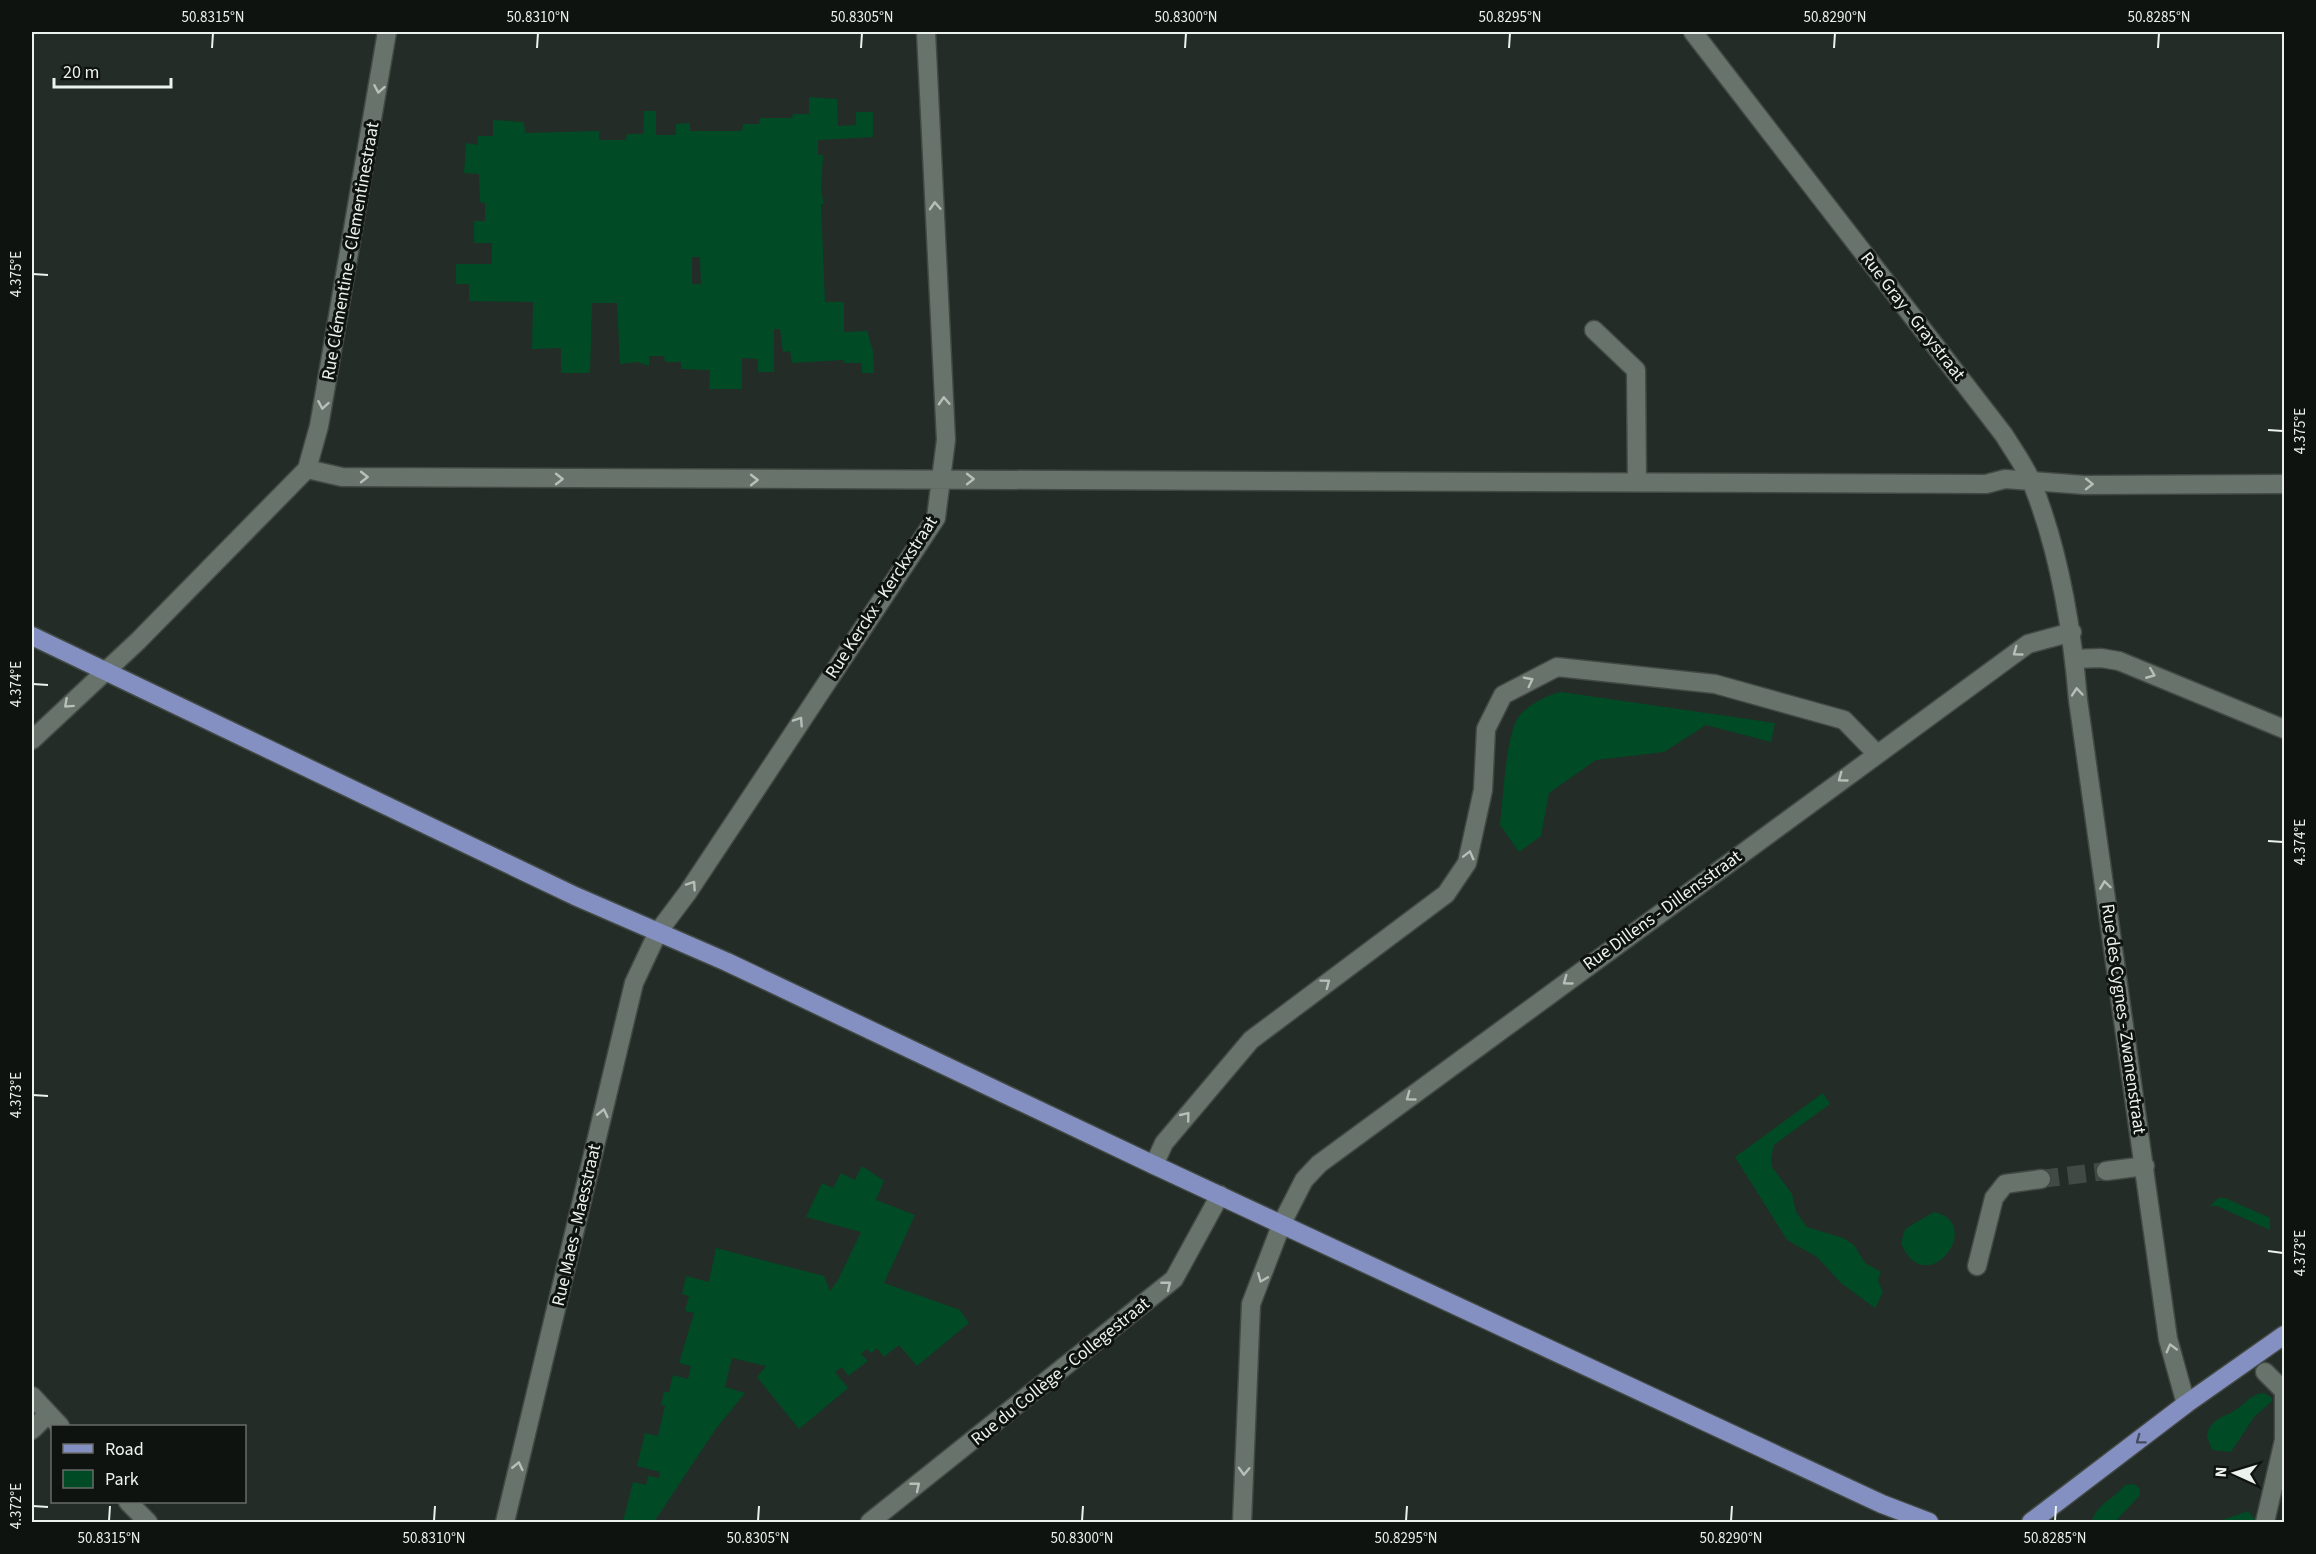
<svg xmlns="http://www.w3.org/2000/svg" width="2316" height="1554" viewBox="0 0 2316 1554" font-family="'Source Sans 3',sans-serif">
<rect width="100%" height="100%" fill="#232c26"/>
<path fill="#004b26" fill-rule="evenodd" d="M809,97L837,99L838,126L856,125V112H873V137L818,140V155H823L821,191L824,204H821L825,302H844V332L867,331L873,351L874,373H862L861,363H844L843,360L792,363L790,351L783,352L780,329H774V372H758V359L742,358V389H709L710,370L681,369V362H665L664,356H649V366L637,362L620,364L617,303H592L590,373H561V348L532,349L533,302L469,301V284H456V264H492V243H474V221H485V203L480,202L479,174L464,173L466,143L478,145V136H493V120L524,122L525,133L599,131V140H626L627,134H643L644,111H656V135H676V124L690,123V131H742L743,124H759L760,118H792L793,114H809ZM692,257H700L701,284H692Z
M1561,692L1775,723L1771,742L1706,725L1664,752L1596,760L1549,793L1541,836L1519,852L1500,825C1503,801 1506,730 1520,715C1530,704 1547,695 1561,692Z
M1823,1093L1830,1104L1774,1145L1771,1158L1772,1167L1792,1194L1796,1212L1807,1227L1843,1238L1854,1245L1865,1263L1881,1272L1878,1280L1883,1292L1875,1308L1841,1283L1817,1257L1787,1240L1735,1157Z
M862,1166L884,1181L876,1200L915,1215L884,1283L960,1310L969,1323L917,1366L899,1345L884,1357L877,1348L871,1353L866,1349L861,1354L868,1361L848,1376L842,1367L835,1372L848,1388L799,1429L757,1377L766,1366L732,1358L725,1387L745,1393L715,1430L654,1522H623L633,1482L646,1485L648,1476L659,1478L660,1472L637,1466L645,1433L658,1436L665,1406L661,1405L664,1392H669L673,1375L688,1379L691,1366L679,1363L694,1313L685,1311L689,1296L682,1294L686,1276L709,1282L716,1248L824,1276L830,1291L838,1280L861,1232L806,1217L822,1183L833,1188L841,1173L855,1180Z
M2218,1198H2225L2270,1218V1230L2217,1206H2210Z
M1934,1212C1987,1224 1925,1303 1901,1243L1905,1229Z
M2264,1393L2272,1398V1401L2254,1417L2231,1452L2212,1450L2207,1437C2209,1419 2222,1418 2234,1411C2246,1404 2248,1395 2264,1393Z
M2134,1484L2139,1488L2140,1495L2115,1522H2092C2095,1505 2115,1498 2125,1485Z
M2248,1511L2257,1522H2217Z"/>
<g fill="none" stroke-linecap="round" stroke-linejoin="round">
<path stroke="#414a44" stroke-width="18" stroke-dasharray="18 9" stroke-linecap="butt" d="M2041,1179L2106,1171"/>
<defs>
<path id="minor" d="M1693,32L2004,435C2013,450 2025,466 2032,483C2059,550 2072,628 2078,700L2168,1339L2186,1404
M1594,330L1636,370L1637,481
M307,469L342,477L1986,484L2005,479L2084,485L2284,484
M307,469L319,426L387,32
M2074,659L2101,658L2119,661L2284,729
M32,740L138,641L307,469
M1154,1165L1164,1143L1251,1040L1446,894L1467,863L1483,790L1486,729L1503,695L1557,667L1715,684L1844,720L1876,753
M2106,1171L2145,1166
M1977,1266L1994,1198L2005,1184L2041,1179
M2265,1372L2284,1391
M32,1396L60,1426
M32,1430L48,1414
M128,1502L148,1522
M505,1522L634,983L658,932L688,892L936,518L946,440L926,32
M870,1522L1174,1279L1220,1195
M1242,1522L1251,1304L1282,1223L1304,1180L1319,1164L2028,644L2072,632
M2265,1522L2284,1440V1391"/>
<path id="major" d="M32,636L575,896L727,962L1154,1165L1882,1504L1929,1522
M2031,1522L2186,1404L2284,1335"/>
</defs>
<use href="#minor" stroke="#424944" stroke-width="21"/>
<use href="#major" stroke="#424944" stroke-width="21"/>
<use href="#minor" stroke="#68736b" stroke-width="18"/>
<use href="#major" stroke="#8490c1" stroke-width="18"/>
</g>
<defs><path id="oneway-chevron" d="M-2-3.5L2.5 0L-2 3.5" fill="none" stroke-width="1.6" stroke-linecap="round" stroke-linejoin="round" transform="scale(1.5)"/></defs>
<g stroke="#b7bfb9">
<use href="#oneway-chevron" transform="translate(379 89) rotate(100)"/>
<use href="#oneway-chevron" transform="translate(935 206) rotate(-93)"/>
<use href="#oneway-chevron" transform="translate(944 401) rotate(-93)"/>
<use href="#oneway-chevron" transform="translate(323 405) rotate(100)"/>
<use href="#oneway-chevron" transform="translate(364 477)"/>
<use href="#oneway-chevron" transform="translate(559 479)"/>
<use href="#oneway-chevron" transform="translate(970 479)"/>
<use href="#oneway-chevron" transform="translate(754 480)"/>
<use href="#oneway-chevron" transform="translate(2089 484) rotate(1)"/>
<use href="#oneway-chevron" transform="translate(2017 652) rotate(144)"/>
<use href="#oneway-chevron" transform="translate(2151 674) rotate(22)"/>
<use href="#oneway-chevron" transform="translate(1529 681) rotate(-27)"/>
<use href="#oneway-chevron" transform="translate(2077 692) rotate(-95)"/>
<use href="#oneway-chevron" transform="translate(68 704) rotate(138)"/>
<use href="#oneway-chevron" transform="translate(799 721) rotate(-56)"/>
<use href="#oneway-chevron" transform="translate(1842 778) rotate(144)"/>
<use href="#oneway-chevron" transform="translate(1469 855) rotate(-76)"/>
<use href="#oneway-chevron" transform="translate(692 885) rotate(-56)"/>
<use href="#oneway-chevron" transform="translate(2105 885) rotate(-98)"/>
<use href="#oneway-chevron" transform="translate(1567 981) rotate(144)"/>
<use href="#oneway-chevron" transform="translate(1326 983) rotate(-37)"/>
<use href="#oneway-chevron" transform="translate(1410 1097) rotate(144)"/>
<use href="#oneway-chevron" transform="translate(603 1113) rotate(-77)"/>
<use href="#oneway-chevron" transform="translate(1186 1116) rotate(-51)"/>
<use href="#oneway-chevron" transform="translate(1262 1278) rotate(112)"/>
<use href="#oneway-chevron" transform="translate(1167 1285) rotate(-39)"/>
<use href="#oneway-chevron" transform="translate(2171 1348) rotate(-105)"/>
<use href="#oneway-chevron" transform="translate(518 1466) rotate(-77)"/>
<use href="#oneway-chevron" transform="translate(1244 1471) rotate(92)"/>
<use href="#oneway-chevron" transform="translate(916 1486) rotate(-39)"/>
</g>
<use stroke="#444b60" href="#oneway-chevron" transform="translate(2140 1440) rotate(143)"/>
<path fill="none" stroke="#ecf2ed" stroke-width="2" d="M212,48L213,33M537,48L538,33M861,48L862,33M1185,48L1186,33M1509,48L1510,33M1834,48L1835,33M2158,48L2159,33M33,274L48,275M2268,430L2283,431M33,684L48,685M2268,841L2283,842M33,1095L48,1096M2268,1251L2283,1253M33,1506L48,1507M109,1521L110,1506M434,1521L435,1506M758,1521L759,1506M1082,1521L1083,1506M1406,1521L1407,1506M1731,1521L1732,1506M2055,1521L2056,1506"/>
<g text-anchor="middle" stroke-width="6" stroke-linejoin="round" paint-order="stroke">
<g font-size="18" fill="#ecf2ed" stroke="#0f1310">
<text transform="translate(350 251) rotate(-80)" y="6">Rue Clémentine - Clementinestraat</text>
<text transform="translate(1913 316) rotate(52)" y="6">Rue Gray - Graystraat</text>
<text transform="translate(881 597) rotate(-57)" y="6">Rue Kerckx - Kerckxstraat</text>
<text transform="translate(1662 910) rotate(-36)" y="6">Rue Dillens - Dillensstraat</text>
<text transform="translate(2124 1019) rotate(82)" y="6">Rue des Cygnes - Zwanenstraat</text>
<text transform="translate(576 1225) rotate(-77)" y="6">Rue Maes - Maesstraat</text>
<text transform="translate(1060 1371) rotate(-39)" y="6">Rue du Collège - Collegestraat</text>
</g>
</g>
<rect width="2316" height="1554" fill="none" stroke="#0f1310" stroke-width="66"/>
<rect x="51" y="1425" width="195" height="78" fill="#0f1310" stroke="#676c68" stroke-width="1.5"/>
<rect x="63" y="1444" width="30" height="9" fill="#8490c1" stroke="#676c68" stroke-width="1.5"/>
<text x="105" y="1455" font-size="18" fill="#ecf2ed">Road</text>
<rect x="63" y="1470" width="30" height="18" fill="#004b26" stroke="#676c68" stroke-width="1.5"/>
<text x="105" y="1485" font-size="18" fill="#ecf2ed">Park</text>
<g transform="translate(2235 1473) rotate(274)" stroke="#0f1310" stroke-width="4.5" paint-order="stroke">
<path d="M0-4.5L10 22L0 15L-10 22Z" fill="#ecf2ed"/>
<text y="-9" font-size="16" font-weight="bold" text-anchor="middle" fill="#ecf2ed">N</text>
</g>
<path d="M54 78v9h117v-9" fill="none" stroke="#ecf2ed" stroke-width="3"/>
<text x="63" y="78" font-size="18" fill="#ecf2ed" stroke="#0f1310" stroke-width="4.5" paint-order="stroke">20 m</text>
<rect x="33" y="33" width="2250" height="1488" fill="none" stroke="#ecf2ed" stroke-width="2"/>
<g font-size="15" text-anchor="middle" fill="#ecf2ed">
<text x="213" y="22">50.8315°N</text>
<text x="538" y="22">50.8310°N</text>
<text x="862" y="22">50.8305°N</text>
<text x="1186" y="22">50.8300°N</text>
<text x="1510" y="22">50.8295°N</text>
<text x="1835" y="22">50.8290°N</text>
<text x="2159" y="22">50.8285°N</text>
<text transform="translate(16 274) rotate(-90)" y="5">4.375°E</text>
<text transform="translate(2300 431) rotate(-90)" y="5">4.375°E</text>
<text transform="translate(16 684) rotate(-90)" y="5">4.374°E</text>
<text transform="translate(2300 842) rotate(-90)" y="5">4.374°E</text>
<text transform="translate(16 1095) rotate(-90)" y="5">4.373°E</text>
<text transform="translate(2300 1253) rotate(-90)" y="5">4.373°E</text>
<text transform="translate(16 1506) rotate(-90)" y="5">4.372°E</text>
<text x="109" y="1543">50.8315°N</text>
<text x="434" y="1543">50.8310°N</text>
<text x="758" y="1543">50.8305°N</text>
<text x="1082" y="1543">50.8300°N</text>
<text x="1406" y="1543">50.8295°N</text>
<text x="1731" y="1543">50.8290°N</text>
<text x="2055" y="1543">50.8285°N</text>
</g>
</svg>
